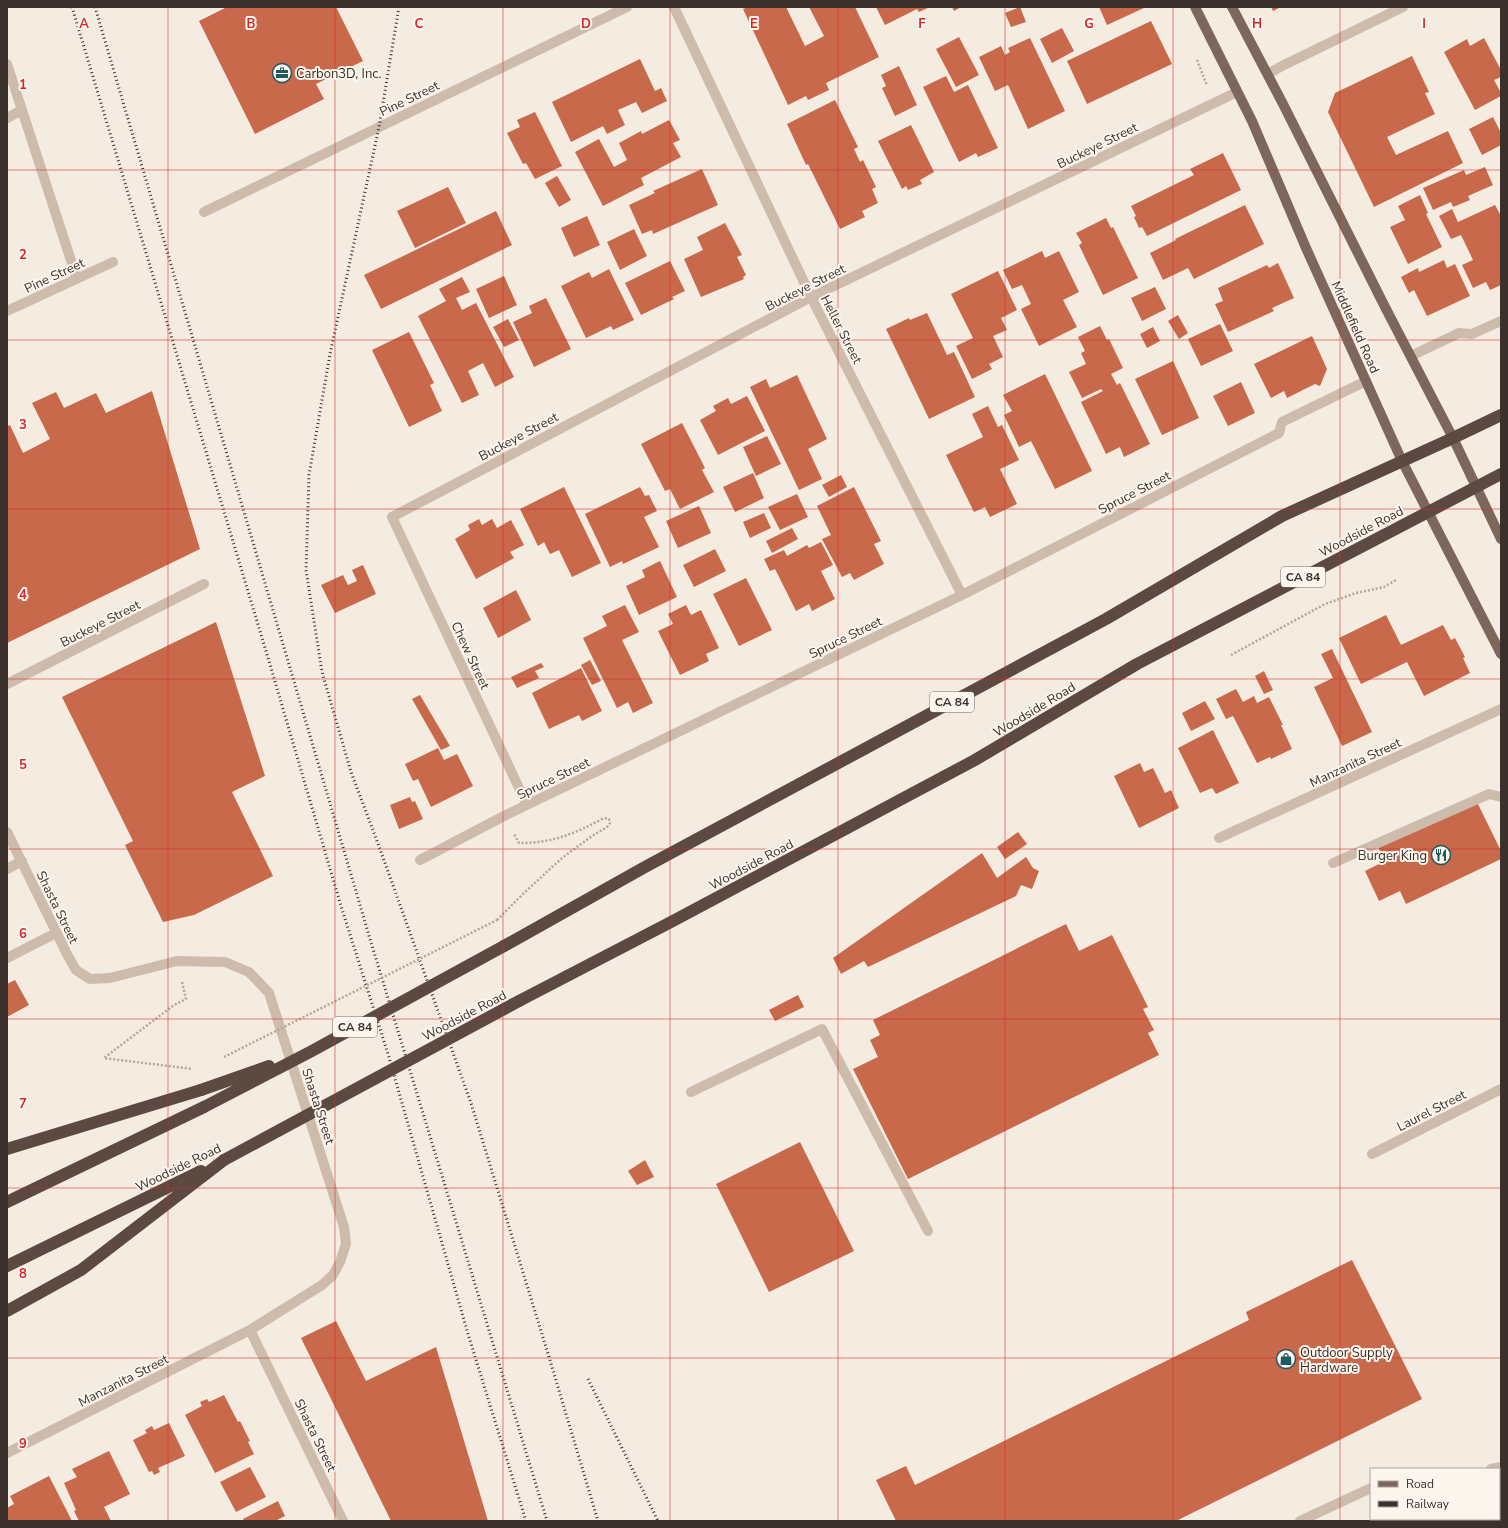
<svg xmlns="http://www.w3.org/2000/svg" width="1508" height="1528" viewBox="0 0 1508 1528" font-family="'Nunito Sans',sans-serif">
<rect width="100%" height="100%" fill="#f4ebe1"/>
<path fill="#c8694b" d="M227,7H336L363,61L316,84L324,99L255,134L199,21Z
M748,7H786L805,46L824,36L809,7H855L879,57L826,83L829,90L808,100L806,96L788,105L743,9Z
M876,7H930L919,12L917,9L885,25Z
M952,7H961L954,11Z
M1020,7L1026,22L1011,27L1005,13Z
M1099,7H1146L1107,25Z
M1271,7H1281L1273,11Z
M1151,21L1172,64L1087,104L1067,61Z
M1062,28L1074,51L1052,63L1040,39Z
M959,37L979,75L956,87L936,49Z
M1030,38L1065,111L1028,129L1008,85L995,91L979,57L1001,46L1005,55L1010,52L1008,48Z
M1484,38L1501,70V77L1494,80L1501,93V96L1475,110L1444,52L1467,39L1470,46Z
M1412,56L1429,92L1425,93L1435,114L1387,137L1396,155L1448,131L1463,163L1374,207L1328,112L1335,93Z
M640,59L655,91L661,88L667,101L642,113L636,102L618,110L625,125L607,134L603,126L571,142L552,102Z
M899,66L917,105L895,116L882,88L886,86L881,75Z
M946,76L954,92L968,85L998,148L978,157L976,153L959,162L923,87Z
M835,100L858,147L854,149L860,162L863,160L876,187L872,189L878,203L862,211L865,217L840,229L808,164L806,165L787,124Z
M535,112L562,166L535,179L526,163L523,164L507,133L520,127L517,120Z
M1493,117L1501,133V145L1482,155L1469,129Z
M669,120L680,140L673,143L681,157L641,178L644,185L603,206L575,152L599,139L614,167L627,160L619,143L641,131L642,134Z
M911,125L934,172L920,180L922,184L908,190L906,186L902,189L878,141Z
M1223,153L1241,190L1147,236L1142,227L1139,228L1134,217L1136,216L1131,206L1194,175L1190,169Z
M1485,167L1493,185L1468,196L1470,200L1453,207L1451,202L1433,210L1423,188L1464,170L1466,175Z
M702,169L718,205L653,234L652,230L642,234L629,205L655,193L653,191Z
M557,176L571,200L559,207L545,183Z
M448,187L466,223L415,248L397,211Z
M1420,195L1428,213L1426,214L1442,247L1408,264L1390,227L1405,220L1398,206Z
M1245,205L1264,244L1194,279L1188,268L1163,280L1150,253L1176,240L1175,239Z
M1495,205L1501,216V285L1490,290L1486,282L1473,288L1462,265L1473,260L1461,235L1451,239L1439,216L1452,209L1458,222Z
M496,211L512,245L381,309L364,275Z
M587,216L600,245L574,257L561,228Z
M1106,218L1111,228L1113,227L1138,278L1103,295L1079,245L1082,243L1076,233Z
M725,223L742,255L737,257L746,275L743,277L744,279L701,297L684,259L703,250L697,237Z
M634,229L647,256L620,270L607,242Z
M1042,251L1045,258L1059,251L1079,292L1063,300L1077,327L1039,346L1021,309L1031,304L1022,285L1012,289L1003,270Z
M1444,260L1447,268L1455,264L1470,296L1427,316L1414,290L1409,293L1401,277L1418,268L1419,272Z
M670,261L685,291L672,297L674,299L641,315L625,283Z
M1278,263L1294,298L1272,308L1274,311L1228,332L1215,304L1223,301L1218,288L1267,265L1269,268Z
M609,269L634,320L613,330L611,326L586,338L561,286L589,272L592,278Z
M998,271L1017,310L1001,318L1007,330L993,336L1003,357L989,364L992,369L972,379L956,346L973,338L951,294Z
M504,276L517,305L489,318L476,289Z
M462,277L470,292L456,298L462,310L476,303L514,377L495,387L483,363L468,371L479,395L462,403L418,316L446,301L439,289Z
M1155,287L1166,309L1142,321L1131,298Z
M546,298L571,349L534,367L513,322L532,313L529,306Z
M927,313L947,355L954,352L975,397L929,419L886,329L909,318L910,320Z
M1178,315L1188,333L1179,339L1168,321Z
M508,319L519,340L504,347L493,327Z
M1220,324L1233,351L1201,366L1188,339Z
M1100,326L1107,340L1109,339L1123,368L1111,374L1117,385L1120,383L1150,444L1124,457L1120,447L1106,454L1081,402L1103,391L1101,389L1082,398L1069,372L1086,364L1081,353L1085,351L1078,337Z
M1153,327L1160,341L1147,348L1140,334Z
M409,332L434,383L430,385L442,411L409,427L372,350Z
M1312,336L1327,369L1320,386L1315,384L1287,398L1284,391L1271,398L1254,364Z
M1173,361L1199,418L1162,435L1135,379Z
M1045,374L1092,471L1055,489L1031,441L1019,447L1004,415L1012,411L1003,395Z
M797,375L827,439L808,449L822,479L799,490L750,387L766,379L770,388Z
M1241,382L1255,413L1228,426L1213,396Z
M152,391L200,549L7,643V426L10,425L23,453L50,439L32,403L56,392L64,408L96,393L106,413Z
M747,396L765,431L718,455L700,420L716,411L713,406L728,398L731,404Z
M988,406L998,427L1002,425L1019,460L1000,469L1017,504L990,517L985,507L974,512L946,455L983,437L972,414Z
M682,423L705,468L702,470L714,492L680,509L670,489L665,491L641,444Z
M767,436L781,464L756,476L743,447Z
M753,473L764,498L735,512L723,487Z
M841,475L847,487L829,497L822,485Z
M564,487L601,563L572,577L559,550L550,554L544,542L538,546L520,509Z
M640,487L645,496L649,495L657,511L644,517L659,547L623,564L622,561L610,567L585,514Z
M854,487L881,541L874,544L884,564L854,580L850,573L842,577L822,539L831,535L817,506Z
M797,494L808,517L780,530L768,507Z
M699,506L711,533L678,548L666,521Z
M764,513L771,528L750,538L743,522Z
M479,519L482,525L492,519L497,528L511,520L524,545L510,552L514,558L476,579L455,539L470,530L468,525Z
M792,528L798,539L772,553L766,541Z
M821,542L833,565L821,571L835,599L812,611L809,604L796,611L775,569L770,571L764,559L784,550L787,556L807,545L809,548Z
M715,549L726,571L694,587L683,565Z
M660,561L677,597L639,615L626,586L645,577L642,570Z
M363,565L376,594L335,613L321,585L343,575L348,585L357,581L352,570Z
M746,578L772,630L739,646L713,594Z
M516,590L531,620L498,638L483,608Z
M625,605L639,632L622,640L653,703L633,713L628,702L617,708L583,638L607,626L602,616Z
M686,605L691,615L701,610L719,648L706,654L709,661L680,675L658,631L673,624L668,614Z
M1386,615L1401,645L1443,625L1451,640L1455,638L1465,657L1463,658L1470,673L1424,696L1407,662L1361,684L1339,638Z
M216,622L265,776L232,792L273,876L194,915L163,922L125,845L133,841L62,697Z
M1332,649L1372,732L1342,746L1314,687L1333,678L1321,654Z
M590,660L601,681L592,685L581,665Z
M541,663L544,667L535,671L539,678L517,688L511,677Z
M581,668L602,711L582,721L579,715L549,729L532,693Z
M1264,671L1273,690L1264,694L1255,676Z
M1236,689L1243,702L1254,696L1257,703L1269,697L1283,725H1281L1292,749L1271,759L1270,757L1257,763L1233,716L1226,719L1216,699Z
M420,695L450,746L441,750L412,699Z
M1205,701L1215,719L1191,731L1182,713Z
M1213,730L1239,783L1216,794L1212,788L1200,793L1178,748Z
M438,748L444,760L457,754L473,786L431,807L418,779L413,781L405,764Z
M1140,763L1144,772L1153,768L1165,793L1171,790L1179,808L1139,828L1114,776Z
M410,797L412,802L415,801L423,819L399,829L390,805Z
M1476,800L1501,851V859L1406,904L1400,891L1379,901L1365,871L1385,861L1378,847Z
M1018,832L1027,844L1005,859L997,847Z
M982,853L997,878L1026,857L1033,868L1039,871L1032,889L1021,885L1016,896L868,967L864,961L841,974L833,958Z
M1066,924L1079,951L1112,935L1148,1007L1143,1009L1154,1030L1148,1033L1159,1055L908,1179L853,1069L878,1057L870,1040L880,1035L873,1020Z
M15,980L29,1005L7,1017V984Z
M798,995L804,1007L775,1021L769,1010Z
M800,1142L854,1251L769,1292L716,1184Z
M645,1160L654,1177L637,1185L628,1171Z
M1352,1260L1422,1399L1176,1521H896L876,1480L906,1466L915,1485L1249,1320L1246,1312Z
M336,1321L366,1381L436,1347L488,1521H391L301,1338Z
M224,1395L238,1422L240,1421L250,1441L248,1442L254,1454L215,1473L185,1415L202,1406L200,1402L207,1399L209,1402Z
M169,1423L185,1456L158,1468L160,1472L154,1475L152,1471L149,1472L133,1440L147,1433L145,1430L152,1426L154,1430Z
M109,1451L130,1494L104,1507L111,1521H79L74,1511L76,1510L64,1483L77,1477L72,1469Z
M250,1467L266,1497L236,1512L220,1482Z
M49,1476L72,1521H7V1508L14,1504L10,1496Z
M278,1501L285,1516L275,1521H244L243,1519Z"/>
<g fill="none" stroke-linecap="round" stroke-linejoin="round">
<path stroke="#b9a596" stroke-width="2.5" stroke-dasharray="2 2" stroke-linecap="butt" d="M1197,60L1206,83L1208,84
M1231,655L1325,604L1356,593L1384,587L1396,580
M497,920L525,892L562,858L592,836L607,827L610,823L609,819L604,818C574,834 553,843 519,843L514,834
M182,982L186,999L174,1005L104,1058L192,1069
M1499,1502L1501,1498
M1489,1521L1490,1519"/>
<path stroke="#cdbbac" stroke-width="10" d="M674,7L811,297L962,595
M7,64L77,279
M1268,74L1282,66L1403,7
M7,118L22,110
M204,212L627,7
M7,311L113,262
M1411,356L1459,333L1472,334L1501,321
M7,684L204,584
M527,805L392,517L811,297L1237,92
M7,832L68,956L76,970L90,979L110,978L177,961L225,962L249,972L269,993L344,1227L346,1244L340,1262L333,1275L322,1285L250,1330L343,1521
M1219,838L1501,709
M420,860L504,816L962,595L1279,433L1282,422L1366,381
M1333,863L1489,794L1501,797
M7,869L22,861
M7,958L56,933
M691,1092L822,1029L928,1231
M1372,1154L1501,1089
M7,1453L250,1330
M1491,1469L1501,1467
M1300,1521L1371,1488"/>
<path stroke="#7d675c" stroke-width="10" d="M1195,7L1252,121L1306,248L1402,461L1501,654
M1232,7L1283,104L1385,307L1453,438L1501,539"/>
<path stroke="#5c4a42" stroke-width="12" d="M504,946L645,867L1106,619L1282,516L1453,438L1501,415
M519,1001L671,922L975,760L1137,664L1501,474
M7,1149L201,1090
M7,1202L204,1107
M7,1266L201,1171
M7,1311L81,1270L224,1160"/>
<path stroke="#3b302b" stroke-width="3" stroke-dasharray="1 3" stroke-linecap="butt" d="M72,7L266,651L341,906L388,1054L468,1334L526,1521
M95,7L370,939L547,1521
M399,7L379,127L330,354L309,475L306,570L322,672L351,772L376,838L471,1103L549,1357L598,1521
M588,1379L658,1521"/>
<path stroke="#b9a596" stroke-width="2.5" stroke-dasharray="2 2" stroke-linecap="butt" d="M224,1057L497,920"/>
<path stroke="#5c4a42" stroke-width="12" d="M201,1090L269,1066
M204,1107L310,1052L504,946
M224,1160L519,1001"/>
</g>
<path fill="none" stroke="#d62828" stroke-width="1" stroke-opacity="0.55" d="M168,7V1521M335,7V1521M503,7V1521M670,7V1521M838,7V1521M1005,7V1521M1173,7V1521M1340,7V1521M7,170H1501M7,340H1501M7,509H1501M7,679H1501M7,849H1501M7,1019H1501M7,1188H1501M7,1358H1501"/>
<defs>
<symbol id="office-ring" viewBox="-11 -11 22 22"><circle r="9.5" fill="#fbf5ee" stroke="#1f5a5e" stroke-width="1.5"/><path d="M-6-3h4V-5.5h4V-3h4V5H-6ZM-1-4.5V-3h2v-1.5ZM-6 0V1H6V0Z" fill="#1f5a5e"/></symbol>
<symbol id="restaurant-ring" viewBox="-11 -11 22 22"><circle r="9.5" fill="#fbf5ee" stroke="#1f5a5e" stroke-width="1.5"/><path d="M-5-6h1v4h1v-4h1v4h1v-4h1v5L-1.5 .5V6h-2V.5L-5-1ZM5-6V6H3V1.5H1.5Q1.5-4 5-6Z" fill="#1f5a5e"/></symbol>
<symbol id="shop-ring" viewBox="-11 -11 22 22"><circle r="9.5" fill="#fbf5ee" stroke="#1f5a5e" stroke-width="1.5"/><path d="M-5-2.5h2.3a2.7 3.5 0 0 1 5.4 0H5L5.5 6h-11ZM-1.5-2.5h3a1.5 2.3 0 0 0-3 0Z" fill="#1f5a5e"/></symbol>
</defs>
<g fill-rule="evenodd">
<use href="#office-ring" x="271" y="62" width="22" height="22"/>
<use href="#restaurant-ring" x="1430" y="844" width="22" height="22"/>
<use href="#shop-ring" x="1275" y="1348" width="22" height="22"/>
</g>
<g text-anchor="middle" stroke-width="4" stroke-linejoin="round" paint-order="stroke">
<g fill="#fbf5ee" stroke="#756b66" stroke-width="1">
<rect x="1281" y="567" width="44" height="20" rx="3"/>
<rect x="930" y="692" width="44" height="20" rx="3"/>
<rect x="333" y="1017" width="44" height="20" rx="3"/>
</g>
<g font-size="12" font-weight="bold" fill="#3b302b">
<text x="1303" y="581">CA 84</text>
<text x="952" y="706">CA 84</text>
<text x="355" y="1031">CA 84</text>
</g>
<g font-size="13" fill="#3b302b" stroke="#fbf5ee" text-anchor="start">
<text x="296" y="78">Carbon3D, Inc.</text>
<text x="1427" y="860" text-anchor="end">Burger King</text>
<text x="1300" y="1357">Outdoor Supply<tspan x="1300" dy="15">Hardware</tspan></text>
</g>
<g font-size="13" fill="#3b302b" stroke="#fbf5ee">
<text transform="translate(409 98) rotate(-26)" y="5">Pine Street</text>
<text transform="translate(1097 145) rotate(-26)" y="5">Buckeye Street</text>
<text transform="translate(54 275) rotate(-25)" y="5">Pine Street</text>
<text transform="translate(805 287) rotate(-27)" y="5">Buckeye Street</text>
<text transform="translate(1356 327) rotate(66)" y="5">Middlefield Road</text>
<text transform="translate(842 329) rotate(63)" y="5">Heller Street</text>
<text transform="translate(518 436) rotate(-28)" y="5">Buckeye Street</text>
<text transform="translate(1134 492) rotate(-27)" y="5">Spruce Street</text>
<text transform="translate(1361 531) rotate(-28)" y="5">Woodside Road</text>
<text transform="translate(100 623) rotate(-27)" y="5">Buckeye Street</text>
<text transform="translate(845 637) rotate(-26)" y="5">Spruce Street</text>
<text transform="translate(471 655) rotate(65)" y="5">Chew Street</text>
<text transform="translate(1034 709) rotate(-31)" y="5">Woodside Road</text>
<text transform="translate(1355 762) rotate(-25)" y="5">Manzanita Street</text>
<text transform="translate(553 778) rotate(-26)" y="5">Spruce Street</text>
<text transform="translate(751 864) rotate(-28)" y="5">Woodside Road</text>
<text transform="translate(58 907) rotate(64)" y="5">Shasta Street</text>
<text transform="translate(464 1015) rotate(-28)" y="5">Woodside Road</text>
<text transform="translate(319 1106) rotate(72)" y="5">Shasta Street</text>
<text transform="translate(1431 1110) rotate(-27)" y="5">Laurel Street</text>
<text transform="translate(178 1167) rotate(-26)" y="5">Woodside Road</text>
<text transform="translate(123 1380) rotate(-27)" y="5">Manzanita Street</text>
<text transform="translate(316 1435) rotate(64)" y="5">Shasta Street</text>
</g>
</g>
<g font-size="13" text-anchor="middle" font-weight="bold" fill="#d62828" stroke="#fbf5ee" stroke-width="4" stroke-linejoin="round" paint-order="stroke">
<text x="84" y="28">A</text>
<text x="251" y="28">B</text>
<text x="419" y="28">C</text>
<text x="586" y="28">D</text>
<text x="754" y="28">E</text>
<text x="922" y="28">F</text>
<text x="1089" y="28">G</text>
<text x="1257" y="28">H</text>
<text x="1424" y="28">I</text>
<text x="23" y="89">1</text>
<text x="23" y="259">2</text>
<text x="23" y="429">3</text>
<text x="23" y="599">4</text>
<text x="23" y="769">5</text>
<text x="23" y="938">6</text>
<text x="23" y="1108">7</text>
<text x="23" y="1278">8</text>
<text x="23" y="1448">9</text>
</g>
<rect width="1508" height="1528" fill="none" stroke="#3b302b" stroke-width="16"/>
<rect x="1370" y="1468" width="130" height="52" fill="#fbf5ee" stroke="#aea6a0"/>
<rect x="1378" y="1481" width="20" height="6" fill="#7d675c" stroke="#aea6a0"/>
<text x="1406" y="1488" font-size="12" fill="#3b302b">Road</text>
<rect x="1378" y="1501" width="20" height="6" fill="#3b302b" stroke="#aea6a0"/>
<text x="1406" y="1508" font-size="12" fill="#3b302b">Railway</text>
</svg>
